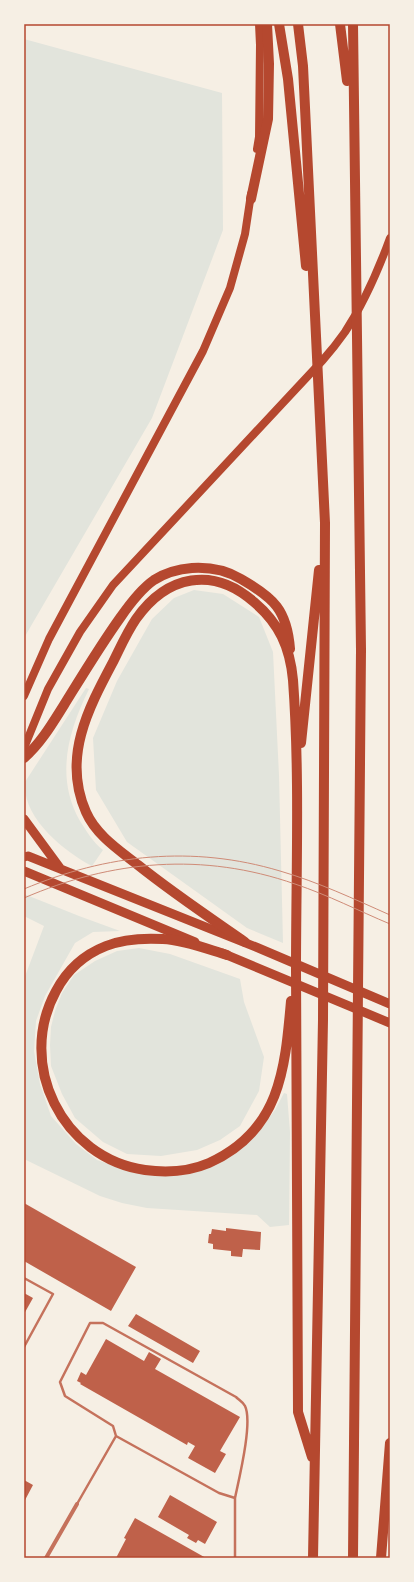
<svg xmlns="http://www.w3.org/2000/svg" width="414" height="1582" viewBox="0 0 414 1582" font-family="Mulish,sans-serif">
<rect width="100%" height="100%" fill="#f6efe4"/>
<path fill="#e2e4dc" d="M24,39L222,93L223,230L152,418L24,638Z
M194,590L223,594L259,617L273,652L279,775L283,943L247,928L127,842L96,790L93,738L117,681L152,619L174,598Z
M86,688L89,689C68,732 55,777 80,821C87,832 93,842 103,850L92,866C64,851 22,818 25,782Z
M24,894L79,916L120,931L93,932L75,943L45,996L36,1021L34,1051L40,1084L51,1116L76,1144L97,1160L132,1172L152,1175L179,1176L256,1135L275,1110L284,1093L287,1094L290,1132L289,1225L270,1227L257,1215L147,1208L122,1203L100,1196L24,1159V979L44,926L24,916Z
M139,948L170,954L240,979L244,1002L264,1057L259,1091L240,1126L220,1140L197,1150L161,1156L127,1154L103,1142L75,1118L62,1094L51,1066L50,1045L51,1027L55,1011L62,993L74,975L95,961L117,951Z"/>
<path fill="#bf614a" d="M24,1203L136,1267L111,1311L24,1261Z
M226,1228L261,1232L260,1250L243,1249L242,1257L231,1256V1251L213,1249V1244L208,1243L209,1234H211L212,1229L226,1231Z
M24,1293L33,1298L24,1314Z
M136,1314L200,1351L193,1363L128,1326Z
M106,1339L144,1361L149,1352L161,1359L155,1369L240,1417L220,1451L226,1454L215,1473L188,1458L195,1446L188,1442L187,1445L80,1384L81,1383L77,1381L81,1372L86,1375Z
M24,1480L33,1485L24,1502Z
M170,1495L217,1522L205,1544L198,1540L196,1543L187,1538L189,1535L158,1517Z
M135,1518L206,1558H116L126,1539L124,1538Z"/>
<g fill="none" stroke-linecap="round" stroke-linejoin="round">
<path stroke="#c5725c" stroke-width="2.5" d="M24,1278L53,1294L24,1347
M116,1436L219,1493L235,1498V1558
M77,1504L116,1436L113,1426L65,1396L60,1382L90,1323H103L236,1397C239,1400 243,1402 245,1406C253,1422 239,1479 235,1498"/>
<path stroke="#c5725c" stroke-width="4" d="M46,1558L77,1504"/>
<path stroke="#b5482f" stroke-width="8" d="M257,149L259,137L260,45L259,24
M24,696L49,639L203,351L230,288L245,234L251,194
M24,748L48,689L80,632L113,585L322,361C330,352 338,342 345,332C364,303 378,271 390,238"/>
<path stroke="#b5482f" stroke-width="9" d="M24,819L60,868
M24,857L28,856L256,947L390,1004
M24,871L195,942
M222,953L390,1023"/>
<path stroke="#b5482f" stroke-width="10" d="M279,24L288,79L306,266
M298,24L303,66L325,523L323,1020L313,1558
M340,24L347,81
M353,24L361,650L353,1558
M251,199L268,119L269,64L267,24
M301,743L319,570
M24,758C41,743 52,724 64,705C82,676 100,646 120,618C129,605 141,589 154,580C165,573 179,569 192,568C209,567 226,570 241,579C274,598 287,610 290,649
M245,942C209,917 173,893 138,865C119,850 96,835 86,812C62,758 88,709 113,662C120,648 127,632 136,619C167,575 213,566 254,602C279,623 290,647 293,680C300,776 296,873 296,970C297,1117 297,1264 298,1412L312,1457
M227,955C207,949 184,940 163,939C145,938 123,939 106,946C83,955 67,970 56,991C16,1064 62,1158 145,1170C167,1173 188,1172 209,1163C280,1131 285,1070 291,1001
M381,1558L390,1443"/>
<path stroke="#cf8b77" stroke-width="1" d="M24,889C107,854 193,845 280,871C318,882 354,899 390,915
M24,898C112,860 203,852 295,884C328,895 359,911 390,924"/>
</g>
<rect width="414" height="1582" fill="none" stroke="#f6efe4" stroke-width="50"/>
<rect x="25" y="25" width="364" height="1532" fill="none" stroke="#b5482f" stroke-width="1.5"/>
</svg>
